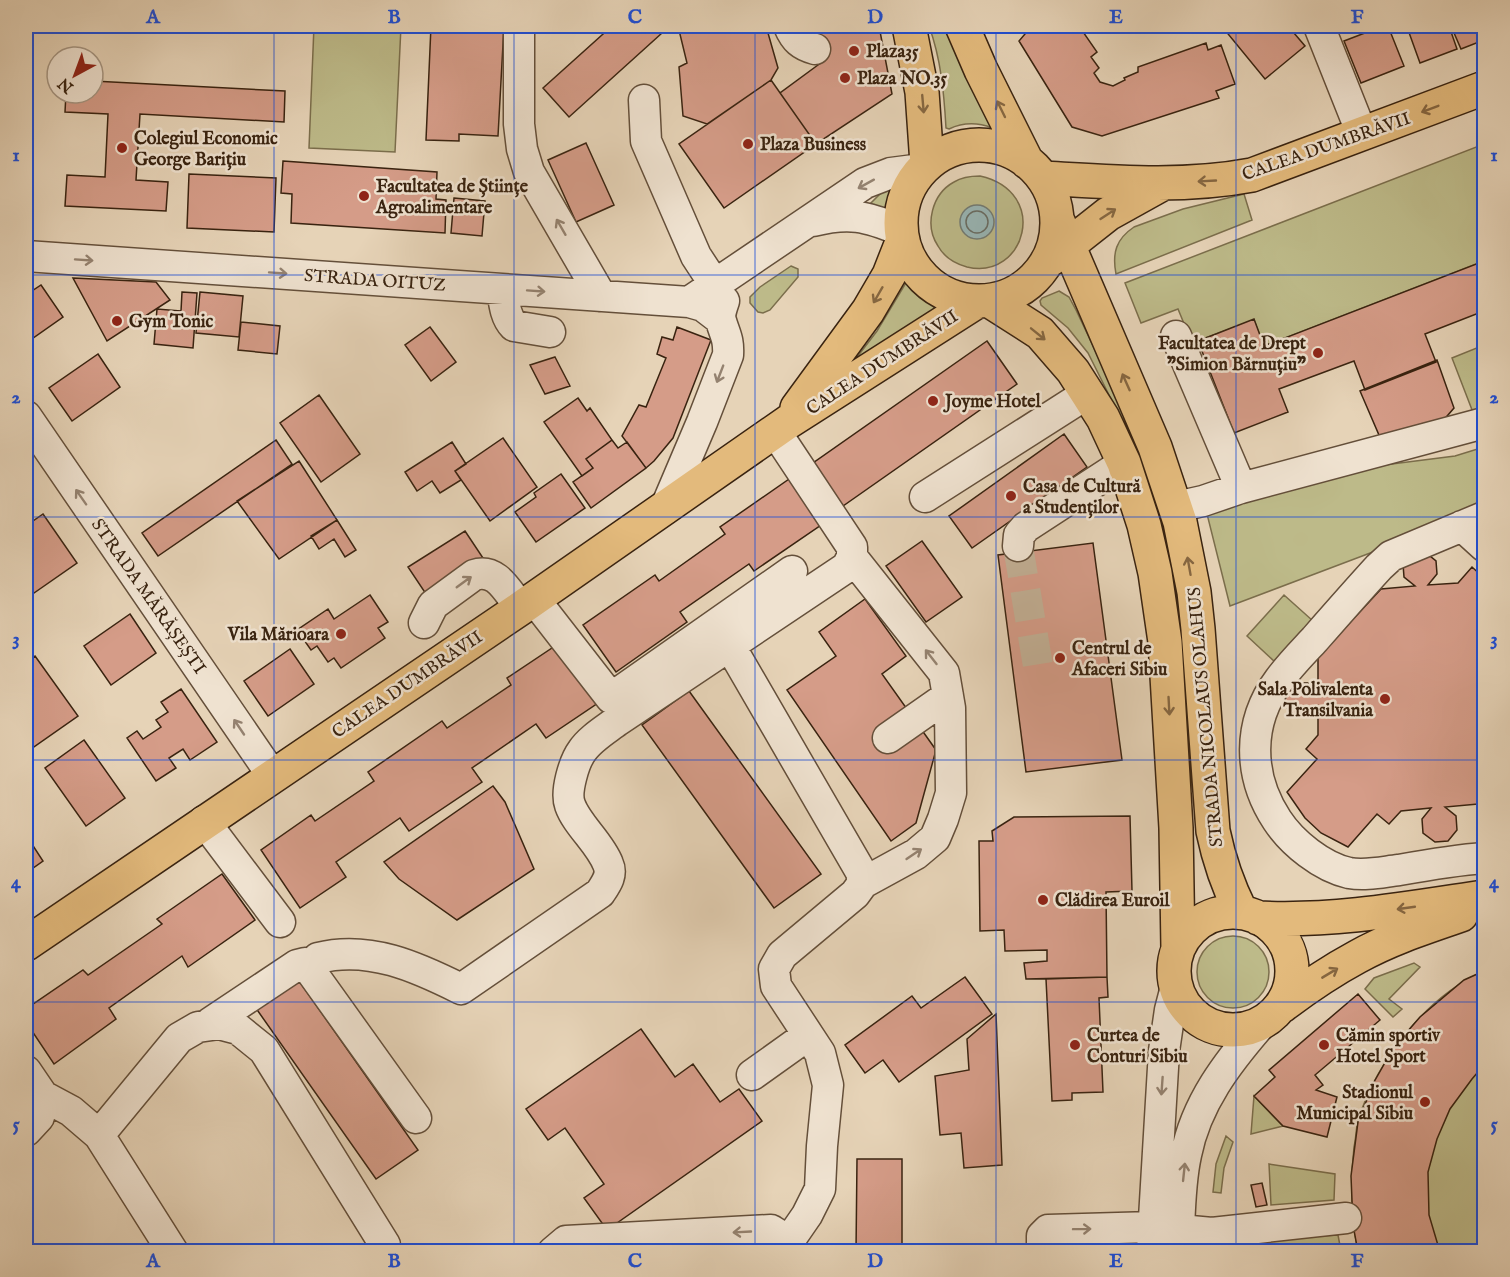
<svg xmlns="http://www.w3.org/2000/svg" width="1510" height="1277" viewBox="0 0 1510 1277" font-family="'IM FELL English',serif">
<rect width="100%" height="100%" fill="#e6d3b7"/>
<filter id="stains"><feTurbulence type="fractalNoise" baseFrequency=".00333" numOctaves="4"/><feColorMatrix values="0 0 0 0 .2 0 0 0 0 .09 0 0 0 0 .02 0 0 0 .5 -.17"/></filter>
<radialGradient id="worn" r=".72"><stop offset=".6" stop-color="#630" stop-opacity="0"/><stop offset="1" stop-color="#630" stop-opacity=".3"/></radialGradient>
<path fill="#bdba89" stroke="#7b6e4c" stroke-width="1.5" d="M314,26H401L395,152L309,148Z
M929,26H946L992,128C977,122 964,122 949,129L946,128C944,93 941,59 929,26Z
M1484,144V236L1479,239L1484,253V261L1264,346L1254,320L1192,343L1178,309L1141,323L1125,283Z
M980,176C1051,192 1025,281 967,267C956,264 944,257 938,246C924,225 932,194 954,182C962,177 971,176 980,176Z
M894,187L898,188L902,193L895,212L870,204L882,192Z
M1244,194L1252,220L1116,274C1112,253 1116,239 1134,227L1183,209Z
M791,266L798,269V277L770,310L763,313L758,312L750,303V297L760,287Z
M910,276L939,303L940,306L851,365L877,331Z
M1059,291L1069,297L1076,310C1112,386 1152,466 1171,548C1178,582 1182,615 1184,648L1166,548L1125,427L1088,353L1068,328L1041,305L1040,301L1042,298Z
M1484,345V411L1474,415L1452,358Z
M1484,447V510L1230,606L1207,514L1255,492L1376,466L1455,456Z
M1284,595L1313,621L1275,662L1247,636Z
M1197 972a36 36 0 1 1 72 0a36 36 0 1 1-72 0Z
M1414,963L1420,967L1389,999L1402,1009L1393,1017L1365,989L1374,978Z
M1484,971V1251L1358,1252C1351,1216 1350,1183 1354,1147C1356,1138 1356,1129 1358,1120C1378,1059 1426,997 1484,971Z
M1254,1096L1283,1126L1251,1134Z
M1226,1136L1233,1142L1224,1168L1221,1193L1213,1192L1216,1164Z
M1269,1164L1335,1174L1334,1200L1271,1205Z
M1338,1235L1341,1251H1281L1280,1247L1221,1250L1220,1241Z"/>
<path fill="#98b6b6" stroke="#727b74" stroke-width="1.5" d="M960 222a17 17 0 1 1 34 0a17 17 0 1 1-34 0Z"/>
<g fill="none" stroke-linecap="round" stroke-linejoin="round">
<path stroke="#686c63" stroke-width="1.5" d="M966 222a11 11 0 1 1 22 0a11 11 0 1 1-22 0Z"/>
</g>
<path fill="#d59c88" stroke="#392310" stroke-width="1.5" d="M431,26H504L498,136L459,134V141L426,140Z
M612,26H655L662,33L569,117L543,88Z
M678,26H766L778,68L771,80L707,124L683,116L679,67L687,63Z
M827,26H879L892,94L816,144L780,93L822,62L814,28Z
M1019,26H1079L1097,52L1091,57L1099,68L1094,73L1100,82L1113,86L1125,80L1124,78L1138,72V67L1206,43L1208,50L1221,45L1235,84L1216,91L1219,98L1102,136L1072,127L1019,41L1025,34Z
M1229,26H1288L1305,46L1265,79L1224,29Z
M1383,26H1388L1404,66L1361,83L1344,41Z
M1410,26H1449L1457,49L1420,63L1407,27Z
M1451,26H1484V40L1461,49Z
M771,80L816,144L724,208L679,144Z
M93,81L285,91L284,122L140,114L136,180L168,182L166,211L65,206L67,175L105,177L108,114L65,112L66,93H93Z
M586,143L614,205L576,222L548,160Z
M283,161L437,172L436,199L446,200L445,233L291,223L292,194L281,193Z
M189,174L276,178L274,232L187,228Z
M454,198L485,201L482,236L451,233Z
M1484,236V253L1479,238Z
M1484,261V311L1425,334L1436,362L1365,390L1354,361L1279,389L1288,412L1234,433L1198,341L1254,319L1264,346Z
M73,278L156,282L170,300L107,341Z
M41,285L63,317L26,343V295Z
M182,292L197,293L193,348L154,344L157,309L181,311Z
M200,292L243,296L239,337L196,333Z
M241,322L280,326L277,354L238,350Z
M430,327L456,362L431,381L405,345Z
M677,327L711,340L673,438L654,461L646,468L622,436L639,405L646,407L666,358L657,354L662,337L673,340Z
M987,341L1017,384L843,506L813,463Z
M98,354L120,387L72,421L49,388Z
M555,357L570,386L545,394L530,365Z
M1437,360L1454,408L1435,430L1405,441L1379,435L1360,391Z
M319,395L360,454L321,482L280,423Z
M578,398L587,411L590,408L612,440L586,459L593,468L582,476L544,422Z
M1064,434L1087,467L972,548L949,516Z
M503,438L537,487L490,521L455,471Z
M276,440L292,464L158,556L142,533Z
M612,440L618,448L627,442L646,468L591,508L573,482L593,468L586,459Z
M452,442L466,464L455,471L461,480L440,493L432,481L417,491L405,472Z
M299,461L337,520L279,559L237,501Z
M26,469L32,479L26,483Z
M561,474L585,508L536,542L515,512L536,497L534,493Z
M792,477L824,523L754,571L749,564L680,612L687,622L616,672L583,625L655,575L659,581L725,534L720,527Z
M43,514L77,563L34,593L26,581V526Z
M337,520L356,550L345,557L334,539L319,549L311,536Z
M465,531L485,561L428,597L408,567Z
M922,541L962,597L926,622L886,566Z
M1093,543L1122,760L1026,772L998,555Z
M1425,552L1436,561L1437,574L1428,585L1458,583L1472,567L1484,578V797L1478,804L1445,807L1456,816L1457,830L1448,841L1435,842L1423,833L1422,819L1431,808L1401,811L1389,824L1377,814L1348,847L1321,833L1305,818L1287,792L1317,759L1306,749L1318,735V706L1308,716H1295L1285,706V693L1295,683H1308L1318,693V657L1381,589L1415,586L1404,577L1403,564Z
M370,595L388,622L378,628L385,638L341,668L334,658L328,662L317,646L311,650L297,630L328,609L334,619Z
M865,599L906,656L882,674L936,750L916,823L891,841L787,690L836,656L819,632Z
M130,614L156,653L111,685L84,646Z
M558,644L598,703L546,738L536,724L472,768L482,782L409,831L400,818L336,862L346,877L300,908L261,850L311,815L315,821L374,781L368,772L442,721L447,728L511,685L507,678Z
M290,649L314,684L268,716L244,681Z
M35,656L78,716L28,751L26,746V663Z
M181,689L217,742L190,760L183,749L169,758L176,768L156,781L127,738L137,731L143,739L161,727L156,720L168,712L161,702Z
M689,691L821,874L774,908L642,725Z
M84,740L125,798L86,826L45,768Z
M493,786L505,802L534,869L457,920L399,879L384,862Z
M1484,797V810L1478,804Z
M1130,816L1132,891L1106,892L1107,977L1026,979L1024,963L1047,961V950L1005,951L1004,930L980,931L979,841H993L992,831L1014,817Z
M26,835L43,861L26,873Z
M222,874L255,920L188,967L182,956L109,1008L116,1019L54,1064L26,1022V1009L83,970L88,975L162,924L157,919Z
M1484,971V1065L1472,1079L1450,1109L1437,1139L1428,1172L1429,1215L1440,1252H1358L1353,1225L1351,1176L1358,1122L1374,1082L1394,1047L1420,1017L1464,980Z
M295,975L418,1150L376,1179L253,1004Z
M965,977L992,1014L899,1082L883,1060L865,1073L845,1045L912,996L921,1008Z
M1107,977L1108,997L1099,998L1103,1092L1072,1093V1100L1052,1101L1046,979Z
M1358,994L1380,1020L1315,1075L1323,1085L1316,1090L1337,1097L1327,1137L1283,1126L1254,1096L1275,1077L1269,1070Z
M996,1014L1002,1165L964,1168L961,1133L940,1135L935,1076L969,1070L967,1039Z
M641,1029L675,1077L693,1064L720,1102L739,1089L762,1121L607,1230L584,1198L604,1184L565,1128L548,1140L526,1109Z
M857,1159H902V1252H856Z
M1262,1183L1267,1205L1256,1207L1251,1185Z
M1126,1237L1127,1252H1051V1239Z"/>
<g fill="none" stroke-linecap="round" stroke-linejoin="round">
<path stroke="#c3b096" stroke-width="30" stroke-dasharray="30 15" stroke-linecap="butt" d="M1018,546L1039,672"/>
<defs>
<path id="minor" d="M519,26V124L522,149L529,172L601,296
M789,26C795,40 801,45 815,49
M1319,26L1362,134
M644,100L646,141L696,256L715,285
M813,221C849,212 866,216 900,230
M26,256L689,302L703,306L720,319
M502,289C504,302 505,317 514,326L550,332
M689,302L865,183L891,173L922,169
M1176,336L1241,488
M26,416L272,775
M925,497L1088,393
M1176,507L1203,501L1241,488L1484,423
M665,509L702,422L728,355C729,339 725,335 721,321C719,315 722,307 724,301
M1484,517L1391,556L1379,567C1357,591 1336,615 1315,639C1303,652 1290,665 1279,680C1247,723 1248,776 1277,820C1292,843 1322,867 1349,873C1366,876 1382,872 1399,870C1427,865 1456,860 1484,858
M1462,526L1484,546
M1018,546L1019,535L1026,527L1124,463
M852,557L944,673L950,708L951,793L943,819L935,838L916,854L863,883
M534,599L611,698L792,571
M424,623L433,605L474,575C497,567 508,593 521,608
M730,646L861,872L863,883L855,894L782,955L774,969L776,986L820,1053L828,1085L822,1146L820,1189L807,1215L787,1244
M888,738L948,696
M204,821L280,922
M318,958C369,945 417,967 461,989L600,893C606,884 613,875 608,864C600,843 577,825 570,805C565,792 574,762 582,751C590,739 605,730 617,721L847,567L852,557V547L775,431
M210,1023L297,965L305,963L416,1118
M26,1071L43,1096L39,1117L26,1131
M752,1075L808,1035
M43,1096L71,1111L99,1135L173,1252
M99,1135L179,1038L198,1027L219,1024L238,1029L264,1050L385,1245V1252
M1180,1230L1212,1233L1346,1218
M553,1252L566,1241L771,1230C781,1236 788,1239 787,1252
M1042,1252V1236L1048,1230L1153,1227
M1152,1252L1164,1051L1170,1010L1176,987
M1178,1252C1180,1220 1179,1186 1186,1155C1196,1103 1228,1062 1261,1024"/>
<path id="major" d="M909,26L922,92L927,164
M962,26L981,70L1027,162
M901 223a78 78 0 1 1 156 0a78 78 0 1 1-156 0Z
M1043,178C1113,182 1183,188 1252,175L1484,88
M1057,219L1155,447L1180,522L1194,592L1198,629L1213,831C1219,860 1228,886 1241,912
M1051,259L1108,214L1162,184
M990,301L1040,333L1073,371L1103,418L1124,463L1144,525L1155,573L1165,642L1176,828L1178,949
M797,408L868,311L889,275L902,242
M1174 971a59 59 0 1 1 118 0a59 59 0 1 1-118 0Z
M1258,918C1334,922 1410,908 1484,897
M26,944L521,608L788,422L976,302
M1282,1006C1306,988 1331,971 1357,957C1389,939 1426,927 1461,915"/>
</defs>
<use href="#minor" stroke="#644f3a" stroke-width="33"/>
<use href="#major" stroke="#392310" stroke-width="36"/>
<use href="#minor" stroke="#efe2d0" stroke-width="30"/>
<use href="#major" stroke="#e3ba7c" stroke-width="33"/>
</g>
<defs><path id="oneway-shaft" d="M-6 0H5M1.5-3L5.5 0L1.5 3" fill="none" stroke-width="1.6" stroke-linecap="round" stroke-linejoin="round" transform="scale(1.5)"/></defs>
<g stroke="#866741">
<use href="#oneway-shaft" transform="translate(923 104) rotate(85)"/>
<use href="#oneway-shaft" transform="translate(1001 109) rotate(-116)"/>
<use href="#oneway-shaft" transform="translate(1430 109) rotate(159)"/>
<use href="#oneway-shaft" transform="translate(1207 181) rotate(177)"/>
<use href="#oneway-shaft" transform="translate(1108 214) rotate(-33)"/>
<use href="#oneway-shaft" transform="translate(878 295) rotate(120)"/>
<use href="#oneway-shaft" transform="translate(1038 334) rotate(39)"/>
<use href="#oneway-shaft" transform="translate(1126 382) rotate(-114)"/>
<use href="#oneway-shaft" transform="translate(1189 566) rotate(-100)"/>
<use href="#oneway-shaft" transform="translate(1169 706) rotate(87)"/>
<use href="#oneway-shaft" transform="translate(1406 908) rotate(172)"/>
<use href="#oneway-shaft" transform="translate(1330 973) rotate(-31)"/>
</g>
<g stroke="#948270">
<use href="#oneway-shaft" transform="translate(866 184) rotate(151)"/>
<use href="#oneway-shaft" transform="translate(561 227) rotate(-120)"/>
<use href="#oneway-shaft" transform="translate(84 260) rotate(4)"/>
<use href="#oneway-shaft" transform="translate(278 273) rotate(4)"/>
<use href="#oneway-shaft" transform="translate(536 291) rotate(4)"/>
<use href="#oneway-shaft" transform="translate(720 374) rotate(111)"/>
<use href="#oneway-shaft" transform="translate(81 497) rotate(-125)"/>
<use href="#oneway-shaft" transform="translate(464 582) rotate(-36)"/>
<use href="#oneway-shaft" transform="translate(931 657) rotate(-128)"/>
<use href="#oneway-shaft" transform="translate(239 727) rotate(-124)"/>
<use href="#oneway-shaft" transform="translate(914 854) rotate(-34)"/>
<use href="#oneway-shaft" transform="translate(1162 1086) rotate(94)"/>
<use href="#oneway-shaft" transform="translate(1184 1172) rotate(-84)"/>
<use href="#oneway-shaft" transform="translate(1082 1229) rotate(-1)"/>
<use href="#oneway-shaft" transform="translate(742 1232) rotate(177)"/>
</g>
<path fill="none" stroke="#1d4ed8" stroke-width="1.5" stroke-opacity="0.55" d="M274,26V1252M514,26V1252M755,26V1252M996,26V1252M1236,26V1252M26,275H1484M26,517H1484M26,760H1484M26,1002H1484"/>
<g fill="#8f2418" stroke="#efe2d0" stroke-width="2">
<circle cx="854" cy="51" r="6"/>
<circle cx="845" cy="78" r="6"/>
<circle cx="748" cy="144" r="6"/>
<circle cx="122" cy="148" r="6"/>
<circle cx="364" cy="196" r="6"/>
<circle cx="117" cy="321" r="6"/>
<circle cx="1318" cy="353" r="6"/>
<circle cx="933" cy="401" r="6"/>
<circle cx="1011" cy="496" r="6"/>
<circle cx="341" cy="634" r="6"/>
<circle cx="1060" cy="658" r="6"/>
<circle cx="1385" cy="699" r="6"/>
<circle cx="1043" cy="900" r="6"/>
<circle cx="1075" cy="1045" r="6"/>
<circle cx="1324" cy="1045" r="6"/>
<circle cx="1425" cy="1102" r="6"/>
</g>
<g text-anchor="middle" stroke-width="5" stroke-linejoin="round" paint-order="stroke">
<g font-size="18" font-weight="bold" fill="#392310" stroke="#efe2d0" text-anchor="start">
<text x="866" y="57">Plaza35</text>
<text x="857" y="84">Plaza NO.35</text>
<text x="134" y="144">Colegiul Economic<tspan x="134" dy="21">George Barițiu</tspan></text>
<text x="760" y="150">Plaza Business</text>
<text x="376" y="192">Facultatea de Științe<tspan x="376" dy="21">Agroalimentare</tspan></text>
<text x="129" y="327">Gym Tonic</text>
<text x="1306" y="349" text-anchor="end">Facultatea de Drept<tspan x="1306" dy="21">"Simion Bărnuțiu"</tspan></text>
<text x="945" y="407">Joyme Hotel</text>
<text x="1023" y="492">Casa de Cultură<tspan x="1023" dy="21">a Studenților</tspan></text>
<text x="329" y="640" text-anchor="end">Vila Mărioara</text>
<text x="1072" y="654">Centrul de<tspan x="1072" dy="21">Afaceri Sibiu</tspan></text>
<text x="1373" y="695" text-anchor="end">Sala Polivalenta<tspan x="1373" dy="21">Transilvania</tspan></text>
<text x="1055" y="906">Clădirea Euroil</text>
<text x="1087" y="1041">Curtea de<tspan x="1087" dy="21">Conturi Sibiu</tspan></text>
<text x="1336" y="1041">Cămin sportiv<tspan x="1336" dy="21">Hotel Sport</tspan></text>
<text x="1413" y="1098" text-anchor="end">Stadionul<tspan x="1413" dy="21">Municipal Sibiu</tspan></text>
</g>
<g font-size="18" fill="#392310" stroke="#efe2d0">
<text transform="translate(1326 146) rotate(-19)" y="6">CALEA DUMBRĂVII</text>
<text transform="translate(375 280) rotate(4)" y="6">STRADA OITUZ</text>
<text transform="translate(882 362) rotate(-33)" y="6">CALEA DUMBRĂVII</text>
<text transform="translate(149 596) rotate(55)" y="6">STRADA MĂRĂȘEȘTI</text>
<text transform="translate(407 684) rotate(-34)" y="6">CALEA DUMBRĂVII</text>
<text transform="translate(1205 717) rotate(-95)" y="6">STRADA NICOLAUS OLAHUS</text>
</g>
</g>
<rect width="1510" height="1277" fill="none" stroke="#e6d3b7" stroke-width="66"/>
<g transform="translate(75 75) rotate(221)"><circle r="28" fill="#efe2d0" stroke="#a69683" stroke-width="1.5"/>
<path d="M0-4.5L10 22L0 15L-10 22Z" fill="#8f2418"/>
<text y="-9" font-size="16" font-weight="bold" text-anchor="middle" fill="#392310">N</text>
</g>
<rect x="33" y="33" width="1444" height="1211" fill="none" stroke="#1d4ed8" stroke-width="2"/>
<g font-size="20" text-anchor="middle" font-weight="bold" fill="#1d4ed8">
<text x="153" y="23">A</text>
<text x="394" y="23">B</text>
<text x="635" y="23">C</text>
<text x="875" y="23">D</text>
<text x="1116" y="23">E</text>
<text x="1357" y="23">F</text>
<text x="16" y="161">1</text>
<text x="1494" y="161">1</text>
<text x="16" y="403">2</text>
<text x="1494" y="403">2</text>
<text x="16" y="645">3</text>
<text x="1494" y="645">3</text>
<text x="16" y="888">4</text>
<text x="1494" y="888">4</text>
<text x="16" y="1130">5</text>
<text x="1494" y="1130">5</text>
<text x="153" y="1267">A</text>
<text x="394" y="1267">B</text>
<text x="635" y="1267">C</text>
<text x="875" y="1267">D</text>
<text x="1116" y="1267">E</text>
<text x="1357" y="1267">F</text>
</g>
<rect width="100%" height="100%" filter="url(#stains)"/>
<rect width="100%" height="100%" fill="url(#worn)"/>
</svg>
